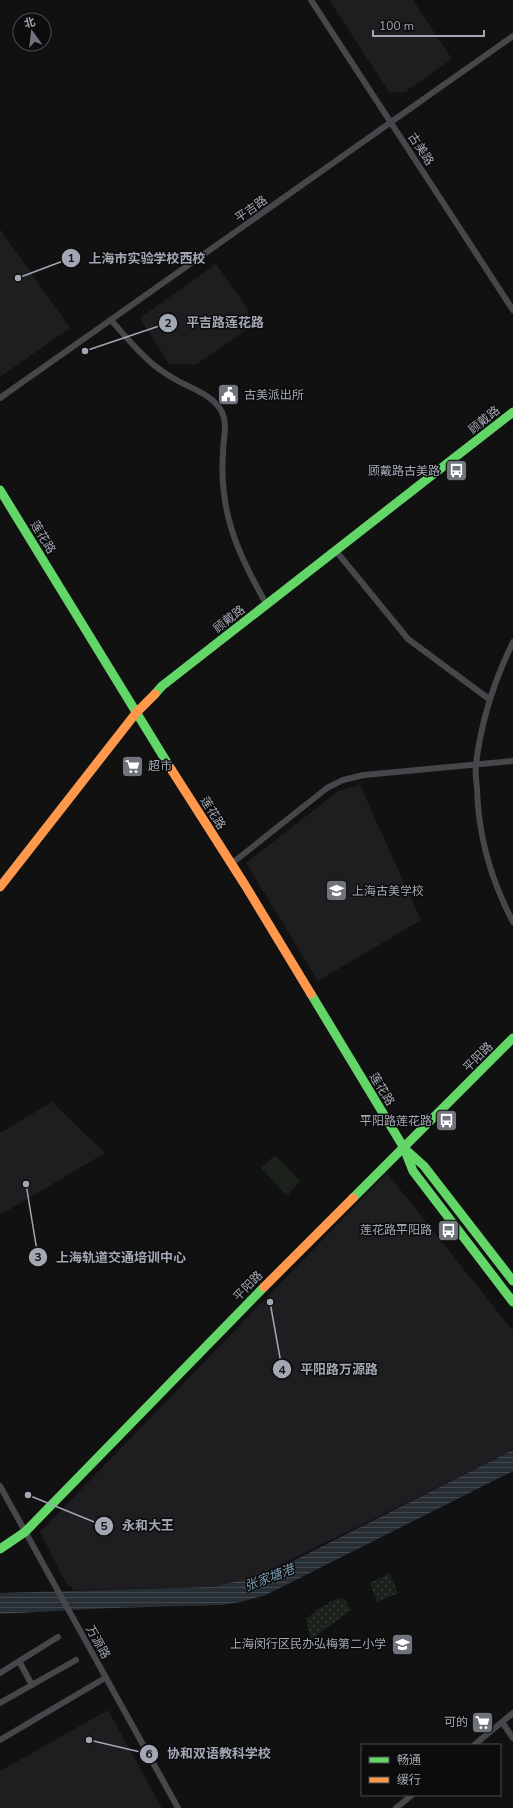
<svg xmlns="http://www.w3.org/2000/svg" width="513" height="1808" viewBox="0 0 513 1808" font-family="'Nunito Sans','Noto Sans SC',sans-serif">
<defs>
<pattern id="grass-dots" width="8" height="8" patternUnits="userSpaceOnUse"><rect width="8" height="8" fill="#1b221c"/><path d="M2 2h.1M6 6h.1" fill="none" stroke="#393f3b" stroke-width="1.8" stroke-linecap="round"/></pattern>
<pattern id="water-rules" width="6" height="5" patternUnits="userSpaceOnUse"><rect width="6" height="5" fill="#272f34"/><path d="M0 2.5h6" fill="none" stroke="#434a4f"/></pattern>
</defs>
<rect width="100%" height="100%" fill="#111112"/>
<path fill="#1e1e20" d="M329,0H413L452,59L405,92H389Z
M0,229L70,328L0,377Z
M216,264L246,306L252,326L197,364H169L140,318Z
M360,785L421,920L318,981L246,863L338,791Z
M52,1102L105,1153L0,1215V1133Z
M387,1173L513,1331V1450L256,1577L211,1587L74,1590L66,1583L40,1532Z
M108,1710L162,1808H0V1771Z"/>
<path fill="url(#grass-dots)" d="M389,1573L398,1593L377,1602L370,1583Z
M338,1598L345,1600L351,1610L311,1640L306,1619L318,1609Z"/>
<path fill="#1b221c" d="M275,1155L300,1181L287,1196L261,1168Z"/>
<path fill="url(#water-rules)" d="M513,1450V1471L266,1595L241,1602L221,1605L112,1608L0,1614V1593L211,1587L256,1577L299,1558Z"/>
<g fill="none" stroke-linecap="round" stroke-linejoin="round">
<path stroke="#46474a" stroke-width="6" d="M311,0L513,310
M111,320C125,336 139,353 155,366C161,370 167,375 173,378C189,388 213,394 222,412C228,425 223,439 223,453C222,466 222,479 224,493C228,533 247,570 267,605
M0,398L513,36
M336,551L408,639L489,699
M513,642C495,679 481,722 476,764C475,771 476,780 477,788C478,835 491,880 513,922
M231,864L327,788L343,780L364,775L513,761
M0,1486L178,1808
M19,1661L32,1685
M0,1673L58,1637
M0,1703L76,1660
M502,1722L513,1738
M0,1740L105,1678
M474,1745L513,1713
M396,1808L412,1795"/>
<path stroke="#63d668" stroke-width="9" d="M0,490L171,769
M155,694L162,686L513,412
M311,994L404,1148L413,1171L513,1302
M405,1149L424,1166L513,1281
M353,1198L513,1038
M0,1549L25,1532L264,1287"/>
<path stroke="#ff974d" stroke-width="9" d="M171,769L245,885L311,994
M0,887L136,713L155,694
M264,1287L353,1198"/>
</g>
<defs>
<symbol id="civic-square" viewBox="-11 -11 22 22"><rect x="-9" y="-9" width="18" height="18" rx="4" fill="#6f737b" stroke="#0c0c0d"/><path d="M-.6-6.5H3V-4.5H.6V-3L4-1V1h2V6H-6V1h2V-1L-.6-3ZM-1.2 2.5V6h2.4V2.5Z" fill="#fff"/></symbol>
<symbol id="bus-square" viewBox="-11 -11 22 22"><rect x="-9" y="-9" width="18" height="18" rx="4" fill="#6f737b" stroke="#0c0c0d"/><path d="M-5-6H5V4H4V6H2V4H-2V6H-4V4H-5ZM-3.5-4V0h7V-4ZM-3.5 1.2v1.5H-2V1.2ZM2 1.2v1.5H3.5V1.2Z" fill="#fff"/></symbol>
<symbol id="supermarket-square" viewBox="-11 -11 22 22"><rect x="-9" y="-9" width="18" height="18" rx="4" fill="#6f737b" stroke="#0c0c0d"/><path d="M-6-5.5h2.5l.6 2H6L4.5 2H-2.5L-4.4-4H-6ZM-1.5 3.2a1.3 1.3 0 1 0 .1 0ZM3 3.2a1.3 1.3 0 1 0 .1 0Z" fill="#fff"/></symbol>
<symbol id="school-square" viewBox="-11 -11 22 22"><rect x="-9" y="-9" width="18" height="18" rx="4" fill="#6f737b" stroke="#0c0c0d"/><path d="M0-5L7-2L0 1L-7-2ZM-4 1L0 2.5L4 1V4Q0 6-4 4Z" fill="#fff"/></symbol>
</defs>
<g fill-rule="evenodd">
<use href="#civic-square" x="216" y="382" width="25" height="25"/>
<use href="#bus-square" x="444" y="458" width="25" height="25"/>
<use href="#supermarket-square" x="120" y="754" width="25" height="25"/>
<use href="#school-square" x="324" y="878" width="25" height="25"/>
<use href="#bus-square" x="434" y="1108" width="25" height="25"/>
<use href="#bus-square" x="436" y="1218" width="25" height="25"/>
<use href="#school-square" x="390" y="1632" width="25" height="25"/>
<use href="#supermarket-square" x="470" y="1710" width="25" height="25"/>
</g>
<g text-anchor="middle" stroke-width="3" stroke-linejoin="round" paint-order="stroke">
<g font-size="12" fill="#a2a8b3" stroke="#0c0c0d">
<text transform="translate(421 149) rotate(57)" y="4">古美路</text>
<text transform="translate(251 209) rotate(-35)" y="4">平吉路</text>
<text transform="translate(484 420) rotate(-39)" y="4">顾戴路</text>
<text transform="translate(43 537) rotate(59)" y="4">莲花路</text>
<text transform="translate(229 619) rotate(-38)" y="4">顾戴路</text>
<text transform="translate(213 813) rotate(58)" y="4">莲花路</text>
<text transform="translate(478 1057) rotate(-45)" y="4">平阳路</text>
<text transform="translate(382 1089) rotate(59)" y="4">莲花路</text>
<text transform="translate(248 1286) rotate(-46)" y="4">平阳路</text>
<text transform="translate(98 1642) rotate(61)" y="4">万源路</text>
</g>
<g font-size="12" fill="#a2a8b3" stroke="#0c0c0d" text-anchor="end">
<text x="244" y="399" text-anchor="start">古美派出所</text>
<text x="440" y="475">顾戴路古美路</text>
<text x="148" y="770" text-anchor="start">超市</text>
<text x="352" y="895" text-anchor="start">上海古美学校</text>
<text x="432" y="1125">平阳路莲花路</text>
<text x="432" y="1234">莲花路平阳路</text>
<text x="386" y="1648">上海闵行区民办弘梅第二小学</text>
<text x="468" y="1726">可的</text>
</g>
<g font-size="13" font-style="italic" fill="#7999ae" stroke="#0c0c0d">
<text transform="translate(269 1577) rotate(-21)" y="5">张家塘港</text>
</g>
</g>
<path fill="none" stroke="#a2a8b3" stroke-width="1.5" d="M18 278L71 258M85 351L168 323M26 1184L38 1257M270 1302L282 1369M28 1495L104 1526M89 1740L149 1754"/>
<g fill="#a2a8b3" stroke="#0c0c0d" stroke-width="1.5">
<circle cx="18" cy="278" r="4"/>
<circle cx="85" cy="351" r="4"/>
<circle cx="26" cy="1184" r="4"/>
<circle cx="270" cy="1302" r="4"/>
<circle cx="28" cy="1495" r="4"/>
<circle cx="89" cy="1740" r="4"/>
<circle cx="71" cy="258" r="10"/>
<circle cx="168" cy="323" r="10"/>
<circle cx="38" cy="1257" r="10"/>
<circle cx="282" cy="1369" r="10"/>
<circle cx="104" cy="1526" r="10"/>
<circle cx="149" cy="1754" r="10"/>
</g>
<g font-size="12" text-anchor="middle" font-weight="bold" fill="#111">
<text x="71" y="262">1</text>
<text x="168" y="327">2</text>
<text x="38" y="1261">3</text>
<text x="282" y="1374">4</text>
<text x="104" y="1530">5</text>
<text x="149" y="1758">6</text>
</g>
<g font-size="13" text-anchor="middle" font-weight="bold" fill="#a2a8b3" stroke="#0c0c0d" stroke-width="3" stroke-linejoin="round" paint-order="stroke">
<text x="147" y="263">上海市实验学校西校</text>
<text x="225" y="327">平吉路莲花路</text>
<text x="121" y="1262">上海轨道交通培训中心</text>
<text x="339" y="1374">平阳路万源路</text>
<text x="148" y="1530">永和大王</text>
<text x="219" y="1758">协和双语教科学校</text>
</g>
<rect x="361" y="1744" width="140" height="52" fill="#0c0c0d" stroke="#484a4f"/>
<rect x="369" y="1757" width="20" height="6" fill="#63d668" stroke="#484a4f"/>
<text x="397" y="1764" font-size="12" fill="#a2a8b3">畅通</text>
<rect x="369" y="1777" width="20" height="6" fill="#ff974d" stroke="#484a4f"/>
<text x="397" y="1784" font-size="12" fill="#a2a8b3">缓行</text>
<g transform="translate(32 32) rotate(345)"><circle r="19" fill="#0c0c0d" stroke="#484a4f"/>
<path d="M0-3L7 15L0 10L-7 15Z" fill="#6f737b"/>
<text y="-6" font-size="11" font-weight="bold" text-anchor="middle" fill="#a2a8b3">北</text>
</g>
<path d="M373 30v6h111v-6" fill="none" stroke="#a2a8b3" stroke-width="2"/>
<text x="379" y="30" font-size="12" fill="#a2a8b3" stroke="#0c0c0d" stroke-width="3" paint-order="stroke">100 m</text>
</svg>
